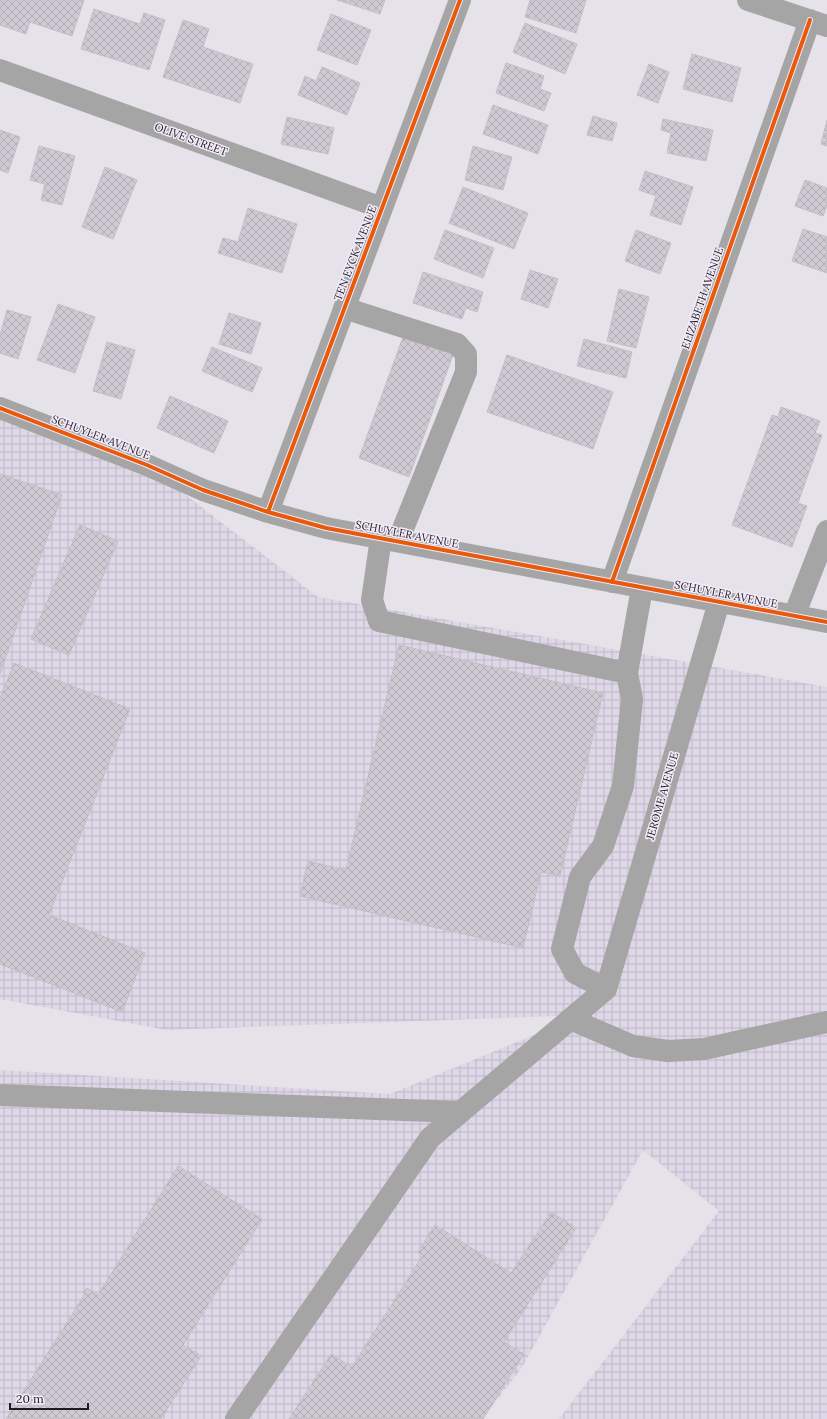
<svg xmlns="http://www.w3.org/2000/svg" width="827" height="1419" viewBox="0 0 827 1419" font-family="Lora,serif">
<defs>
<pattern id="industrial-grid" width="8" height="8" patternUnits="userSpaceOnUse"><rect width="8" height="8" fill="#ded7e7"/><path d="M0 4h8M4 0v8" fill="none" stroke="#beb8c6"/></pattern>
<pattern id="building-cross-hatch" width="8" height="8" patternUnits="userSpaceOnUse"><rect width="8" height="8" fill="#cfc9d4"/><path d="M0 0l8 8M0 8l8-8" fill="none" stroke="#b1acb6"/></pattern>
</defs>
<rect width="100%" height="100%" fill="#e5e2ea"/>
<path fill="url(#industrial-grid)" d="M0,408L147,465L318,597L827,687V1419H559L719,1211L643,1150L521,1369L482,1419H0V1070L390,1094L583,1015L167,1030L0,999Z"/>
<path fill="url(#building-cross-hatch)" stroke="#c2c0c6" d="M0,0H84L72,36L30,22L26,34L0,25Z
M337,0H385L380,14Z
M530,0H586L576,33L525,17Z
M94,9L140,24L144,13L165,20L149,70L81,49Z
M331,14L371,30L357,65L317,50Z
M183,20L209,29L203,47L253,64L240,103L163,77Z
M525,23L577,44L565,74L513,52Z
M692,54L741,68L732,102L683,89Z
M506,63L544,76L540,89L551,93L544,111L496,93Z
M649,64L669,72L658,103L637,95Z
M322,67L360,83L347,115L298,95L305,76L316,81Z
M493,105L548,125L538,154L483,134Z
M593,116L617,123L612,141L587,135Z
M287,117L334,128L328,154L281,144Z
M663,119L713,130L706,161L667,153L671,133L661,130Z
M827,120V146L821,144Z
M0,130L20,137L8,173L0,170Z
M39,146L75,156L62,205L41,200L45,184L30,180Z
M473,146L512,157L503,190L465,180Z
M105,167L137,180L113,239L82,227Z
M645,171L693,187L681,225L650,215L656,196L639,190Z
M805,180L827,188V206L823,216L795,206Z
M463,187L528,213L514,249L449,223Z
M248,208L297,224L282,273L218,253L223,238L238,242Z
M803,229L827,237V273L792,261Z
M445,230L494,248L483,278L434,259Z
M636,230L671,243L660,274L625,261Z
M530,270L558,279L548,308L521,299Z
M423,272L483,292L477,312L466,308L462,319L413,303Z
M619,289L649,297L636,348L607,341Z
M58,304L95,317L75,373L37,360Z
M7,310L31,317L18,359L0,353V335Z
M229,313L261,323L251,354L219,344Z
M403,337L453,355L409,477L359,458Z
M584,339L632,352L626,378L577,366Z
M107,342L135,350L121,399L93,391Z
M212,347L262,368L252,392L202,371Z
M507,355L613,392L593,449L487,412Z
M170,396L228,421L214,453L157,428Z
M781,407L820,421L815,433L822,435L798,503L807,506L792,547L732,525L772,415L778,417Z
M0,474L62,495L0,674Z
M80,525L118,541L69,655L31,639Z
M399,645L603,693L560,876L541,872L523,948L300,896L308,861L346,870Z
M14,663L130,709L49,915L145,953L122,1012L0,964V698Z
M178,1166L262,1219L183,1345L201,1356L161,1419H6L85,1294L83,1293L87,1288L98,1295Z
M551,1212L576,1228L504,1342L524,1354L483,1419H289L331,1354L352,1367L423,1255L418,1252L435,1225L511,1273Z"/>
<g fill="none" stroke-linecap="round" stroke-linejoin="round">
<path stroke="#a5a5a5" stroke-width="22" d="M748,0L827,26
M0,70L382,208
M344,308L457,344L466,354V372L398,541
M0,408L147,465L203,490L268,512L326,528L827,622
M268,512L460,0
M381,538L372,600L379,621L627,673L632,699L623,786L603,846L580,877L562,949L575,973L606,989
M612,582L810,20
M794,616L827,531
M627,673L642,588
M606,989L719,602
M570,1019L633,1046L668,1051L704,1049L827,1022
M0,1095L460,1112
M236,1419L430,1138L606,989"/>
<defs>
<path id="cycleway" d="M0,408L147,465L203,490L268,512L326,528L827,622
M268,512L460,0
M612,582L810,20"/>
</defs>
<use href="#cycleway" stroke="#f3ebfa" stroke-width="6"/>
<use href="#cycleway" stroke="#e8590c" stroke-width="4"/>
</g>
<g text-anchor="middle" stroke-width="3" stroke-linejoin="round" paint-order="stroke">
<g font-size="11" fill="#1e1c21" stroke="#f3ebfa">
<text transform="translate(191 139) rotate(20)" y="4">OLIVE STREET</text>
<text transform="translate(355 253) rotate(-69)" y="4">TEN EYCK AVENUE</text>
<text transform="translate(702 298) rotate(-71)" y="4">ELIZABETH AVENUE</text>
<text transform="translate(101 437) rotate(21)" y="4">SCHUYLER AVENUE</text>
<text transform="translate(407 534) rotate(11)" y="4">SCHUYLER AVENUE</text>
<text transform="translate(726 594) rotate(11)" y="4">SCHUYLER AVENUE</text>
<text transform="translate(662 796) rotate(-74)" y="4">JEROME AVENUE</text>
</g>
</g>
<path d="M10 1403v6h78v-6" fill="none" stroke="#1e1c21" stroke-width="2"/>
<text x="16" y="1403" font-size="12" fill="#1e1c21" stroke="#f3ebfa" stroke-width="3" paint-order="stroke">20 m</text>
</svg>
